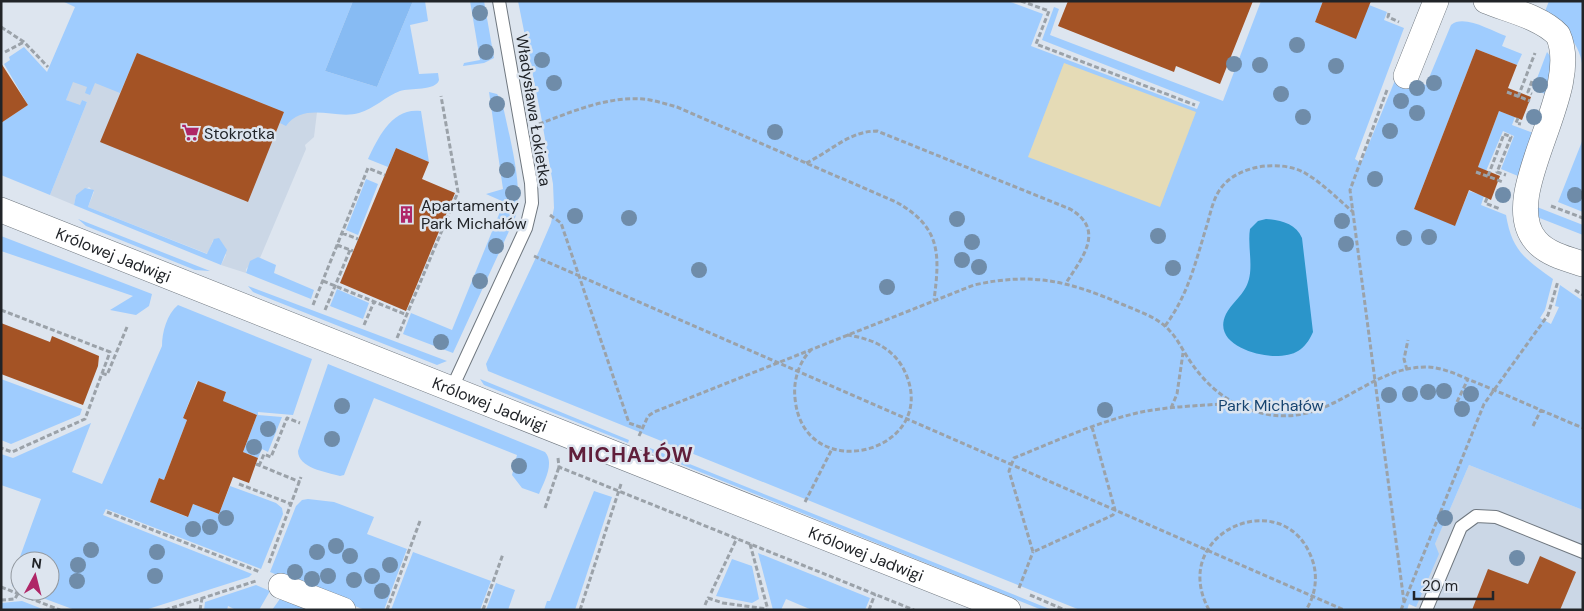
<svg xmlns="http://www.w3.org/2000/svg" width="1584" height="611" viewBox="0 0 1584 611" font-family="'DM Sans',sans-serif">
<rect width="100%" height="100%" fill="#dde5ef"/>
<path fill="#cbd7e6" d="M82,18L317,112L314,137L305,145L306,149L260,258L258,257L246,269V273L221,265L226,255L213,240L208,254L88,207L94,192L89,187L76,195L74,205L50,195L87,102L82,100L80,106L66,100Z
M1469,465L1583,510V610H1422L1409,604Z"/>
<path fill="#9fccfe" d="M62,1H353L325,71L377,87L413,1H425L428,21L410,25L419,74L438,73L439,80C436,91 410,88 400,91C386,96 374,109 359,113C336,120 304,101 286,126L280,123L284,112L137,53L120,93L95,83L90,95L85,93L87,87L73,82L66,100L80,105L82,100L87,102L50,195L1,175V123L28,105L4,64L10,60L9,57L24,47L47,72L75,7Z
M470,1H484L494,58L484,63L463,66L464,63L480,60Z
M518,1H1008L1043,14L1031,46L1197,109L1200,102L1042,40L1054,7L1059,9L1050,35L1223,101L1261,1H1323L1315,22L1355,38L1369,5L1387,12L1384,20L1404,28L1355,159L1361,163L1398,73L1426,85L1451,25C1464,14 1491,31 1506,36L1502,46L1522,54L1517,65L1476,49L1414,209L1455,225L1469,191L1484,196L1481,205L1506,215C1512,251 1525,259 1553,279L1545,310L1540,318L1551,324L1559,307L1555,306L1560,285L1583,301V510L1469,465L1435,544L1439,554L1416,607L1409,604L1407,610H1080L488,371L486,364L539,251L551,223L554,208L553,184L541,116Z
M1549,1H1583V70C1581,43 1564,29 1544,14Z
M1547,52L1551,57L1552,97L1533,89Z
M489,92L497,94L502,101C508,132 525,189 515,218L453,353L403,334L411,313L452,330L504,202L486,194L503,189Z
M421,111L429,162L396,148L388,167L368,159C378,138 392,107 421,111Z
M1499,111L1515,117L1512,125L1536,134L1518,176L1501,169L1514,136L1503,131L1486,171L1478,167Z
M1583,139V212L1558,202Z
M366,179L378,184L358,235L346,230Z
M85,188L94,190L88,207L207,254L214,239L219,238L227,250L221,265L74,205L76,195Z
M1537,207L1583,225V235L1537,217Z
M78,219L210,271L195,270L86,226Z
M1,236L152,294L149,306L136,315L110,310L133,296L1,251Z
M258,257L276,265L274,273L314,290L311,299L246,273L250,261Z
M248,286L447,361L437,365L253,292Z
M337,289L369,303L363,319L330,306Z
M178,305L312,359L293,415L258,412V415L282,417L268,452L262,449L258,458L243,452L257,415L223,401L226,392L197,381L183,418L187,420L164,480L159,478L150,502L187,517L193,504L219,514L230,486L276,503L282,508L283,514L261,569L106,509L103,515L252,574L249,577L145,610H75L24,591H50V561H20V589L12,586L15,577L13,576L41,499L1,485V454L13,458L91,423L72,472L102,484L162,346C162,332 167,314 178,305Z
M328,364L545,452C555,463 544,482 539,494L522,488L512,475L517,455L374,398L344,475L340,476C326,472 298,468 298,451Z
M1,379L82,409L80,415L11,444L1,440Z
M480,379L629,440L628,443L484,385Z
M645,446L1052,610H1042L643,449Z
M594,491L612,497L575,610H544L547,601H550Z
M308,499L334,502L374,517L367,534L407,549L384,610H365L270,572L296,506L302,500Z
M413,552L491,581L480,610H391Z
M758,553L870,598L865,610H812L786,599L781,610H773Z
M732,559L752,566L759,599L752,603L716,596Z
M496,583L515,590L508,610H486Z
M256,585L270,591L259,610H236L228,606L227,610H204L205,602Z
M282,596L317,610H272Z
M22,601L45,610H1V603Z"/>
<path fill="#87bbf3" d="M353,1H413L377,87L325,71Z"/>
<path fill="#e5dbb6" d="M1064,63L1196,112L1160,207L1028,157Z"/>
<path fill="#2b95ca" d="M1266,219C1281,220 1296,224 1302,238L1313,332C1305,350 1295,356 1275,356C1254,356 1212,343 1226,314C1231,304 1241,297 1246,287C1255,270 1247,247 1250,229L1258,221Z"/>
<path fill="#a45325" d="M1068,1H1253L1220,84L1176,66L1174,72L1058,26Z
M1323,1H1371L1356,39L1315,22Z
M1476,49L1517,65L1508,88L1531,97L1522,120L1499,111L1478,167L1500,176L1491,200L1469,190L1455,226L1414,209Z
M137,53L284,112L248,202L100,142Z
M1,63L28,105L1,123Z
M396,148L429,162L422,179L455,193L406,311L340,283Z
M1,323L50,342L52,336L99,356L98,366L83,405L1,374Z
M198,381L226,392L223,401L257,415L243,452L258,458L249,483L233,477L219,514L193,504L188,517L150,502L159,478L164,480L187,420L183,418Z
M1540,556L1576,572L1560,610H1472L1488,569L1528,584Z"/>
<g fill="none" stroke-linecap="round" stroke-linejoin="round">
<defs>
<path id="lane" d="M452,388L526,228L532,203L531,183L499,1
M1426,610L1461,527L1476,516L1496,517L1583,552"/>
<g id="street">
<path d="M1486,1C1508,10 1541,17 1558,35C1584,93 1496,195 1536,241C1547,254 1567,259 1583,264"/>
<path d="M1406,76L1436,1"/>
<path id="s1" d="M1,210L1008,610"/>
<path d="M281,586L343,610"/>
</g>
</defs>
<use href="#lane" stroke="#6f777f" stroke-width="14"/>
<use href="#street" stroke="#6f777f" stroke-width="26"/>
<path stroke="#9ba2a9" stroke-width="3" stroke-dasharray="5 2.5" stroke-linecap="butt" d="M1021,1L1049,11L1036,44L1195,105
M1389,13L1388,17L1399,22
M1,27L24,42L48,67
M5,52L24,42
M1532,81L1528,92L1532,94
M1387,90L1350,190L1404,602
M1507,92L1530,101
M1518,97L1535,53
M1518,118L1516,123L1521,124
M539,124C571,112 608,96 643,99C654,100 666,104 677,107L896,202C941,227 940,254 934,300
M806,163C830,152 849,131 877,131L1070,209C1106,230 1082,258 1066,283
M1476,172L1503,182
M1488,176L1504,134L1511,137L1497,172L1506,175
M1487,198L1485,203L1500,209
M1551,206L1583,218
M550,215L561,223L629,423L643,428
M342,233L358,239
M337,245L353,251
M534,256L1344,610
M323,281L407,315
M1575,290L1583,295
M313,305L368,168L385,175
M1,310L110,352L85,419L12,452L1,448
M325,310L350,250
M364,325L374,302
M1165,326C1188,295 1195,264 1206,228C1210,216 1212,202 1219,191C1235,165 1280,159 1305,173C1322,183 1338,199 1353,212
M397,338L458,192L441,96
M812,349C799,361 793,381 795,398C803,489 942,452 905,372C894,348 871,338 846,335
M1407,370L1404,359L1408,340
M102,373L107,375L127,327
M1457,402L1468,379
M1171,408L1177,394L1183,353
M1533,426L1541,410
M1092,427L1115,510L1113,515L1033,552L1009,471L1014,458C1054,442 1094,423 1137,413C1168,406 1201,406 1232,403
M639,436L648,416L654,412L974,285C1033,272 1069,281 1124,305C1140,312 1157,317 1169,330C1177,338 1182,349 1188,358C1205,384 1225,402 1254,411C1327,434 1362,368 1425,367C1445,367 1464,378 1482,385C1516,399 1549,414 1583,428
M558,458L559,467L914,610
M256,464L300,482
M259,466L264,454L271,457L287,418L300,423
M239,484L291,504
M805,502L832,449
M545,508L559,467
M107,512L260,572
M750,544L768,610
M269,563L301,477
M1,587L60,610
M1019,588L1033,552
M711,593L737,538
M1030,595L1065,610
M1,600L15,599L18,593
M705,605L708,598L723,603L767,609
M165,610L256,581
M200,610L202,598
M387,610L420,521
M483,610L503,554
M580,610L621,484
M869,610L875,594
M1209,610C1166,531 1288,481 1313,562C1318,578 1315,596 1306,610
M1401,610L1484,404L1548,315L1558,281"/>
<use href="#lane" stroke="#fff" stroke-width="12"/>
<use href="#street" stroke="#fff" stroke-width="25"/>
</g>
<g fill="#6f8ca9">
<circle cx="480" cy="13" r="8"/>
<circle cx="1297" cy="45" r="8"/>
<circle cx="486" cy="52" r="8"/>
<circle cx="542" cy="60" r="8"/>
<circle cx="1234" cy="64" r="8"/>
<circle cx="1260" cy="65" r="8"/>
<circle cx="1336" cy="66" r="8"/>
<circle cx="554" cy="83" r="8"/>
<circle cx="1434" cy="83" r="8"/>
<circle cx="1540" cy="85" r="8"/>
<circle cx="1417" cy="88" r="8"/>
<circle cx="1281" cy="94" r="8"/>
<circle cx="1401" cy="101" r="8"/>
<circle cx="497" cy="104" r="8"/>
<circle cx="1417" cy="113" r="8"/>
<circle cx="1303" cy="117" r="8"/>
<circle cx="1534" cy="117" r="8"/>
<circle cx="1390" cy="131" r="8"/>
<circle cx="775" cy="132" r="8"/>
<circle cx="507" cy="170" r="8"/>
<circle cx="1375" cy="179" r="8"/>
<circle cx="513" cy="193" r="8"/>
<circle cx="1503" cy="195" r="8"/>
<circle cx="1575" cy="195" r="8"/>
<circle cx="575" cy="216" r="8"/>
<circle cx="629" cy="218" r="8"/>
<circle cx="957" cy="219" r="8"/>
<circle cx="1342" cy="221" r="8"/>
<circle cx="1158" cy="236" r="8"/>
<circle cx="1429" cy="237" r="8"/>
<circle cx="1404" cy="238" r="8"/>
<circle cx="972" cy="242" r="8"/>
<circle cx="1346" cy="244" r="8"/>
<circle cx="496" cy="246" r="8"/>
<circle cx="962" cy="260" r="8"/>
<circle cx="979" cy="267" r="8"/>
<circle cx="1173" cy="268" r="8"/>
<circle cx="699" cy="270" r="8"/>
<circle cx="480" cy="281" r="8"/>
<circle cx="887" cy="287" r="8"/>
<circle cx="441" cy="342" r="8"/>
<circle cx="1444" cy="391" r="8"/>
<circle cx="1428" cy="392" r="8"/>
<circle cx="1410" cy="394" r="8"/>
<circle cx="1471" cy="394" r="8"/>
<circle cx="1389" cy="395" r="8"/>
<circle cx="342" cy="406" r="8"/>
<circle cx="1462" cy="409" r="8"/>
<circle cx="1105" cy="410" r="8"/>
<circle cx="268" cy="429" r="8"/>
<circle cx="332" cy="439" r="8"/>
<circle cx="254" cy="447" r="8"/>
<circle cx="519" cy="466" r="8"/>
<circle cx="226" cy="518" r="8"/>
<circle cx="1445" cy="518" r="8"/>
<circle cx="210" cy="527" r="8"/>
<circle cx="193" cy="529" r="8"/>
<circle cx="336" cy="546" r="8"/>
<circle cx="91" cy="550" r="8"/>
<circle cx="157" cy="552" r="8"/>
<circle cx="317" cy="552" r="8"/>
<circle cx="350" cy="556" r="8"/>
<circle cx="1517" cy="558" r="8"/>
<circle cx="78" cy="565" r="8"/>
<circle cx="390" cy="565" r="8"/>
<circle cx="295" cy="572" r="8"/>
<circle cx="155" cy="576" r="8"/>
<circle cx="328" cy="576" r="8"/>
<circle cx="372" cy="576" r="8"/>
<circle cx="312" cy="579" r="8"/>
<circle cx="354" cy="580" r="8"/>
<circle cx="77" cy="581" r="8"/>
<circle cx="382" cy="591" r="8"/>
</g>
<defs>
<symbol id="supermarket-bare" viewBox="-9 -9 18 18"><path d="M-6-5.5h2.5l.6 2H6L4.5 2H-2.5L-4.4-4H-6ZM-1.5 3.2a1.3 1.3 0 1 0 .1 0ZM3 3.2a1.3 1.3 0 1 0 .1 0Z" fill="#af2667" stroke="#dde5ef" stroke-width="2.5" paint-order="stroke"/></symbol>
<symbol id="building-bare" viewBox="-9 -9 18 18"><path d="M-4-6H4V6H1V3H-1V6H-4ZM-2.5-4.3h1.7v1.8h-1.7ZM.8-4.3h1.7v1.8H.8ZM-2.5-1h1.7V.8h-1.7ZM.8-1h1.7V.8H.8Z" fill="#af2667" stroke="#dde5ef" stroke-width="2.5" paint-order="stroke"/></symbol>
</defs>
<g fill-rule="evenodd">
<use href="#supermarket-bare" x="178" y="120" width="25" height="25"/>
<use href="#building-bare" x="394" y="202" width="25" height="25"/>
</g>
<g text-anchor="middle" stroke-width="5" stroke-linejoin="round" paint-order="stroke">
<g font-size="16" fill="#212428" stroke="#dde5ef">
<text transform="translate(534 110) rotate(81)" y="6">Władysława Łokietka</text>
<text dy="6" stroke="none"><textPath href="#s1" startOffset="121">Królowej Jadwigi</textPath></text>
<text dy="6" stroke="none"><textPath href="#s1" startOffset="526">Królowej Jadwigi</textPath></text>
<text dy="6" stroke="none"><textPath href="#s1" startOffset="931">Królowej Jadwigi</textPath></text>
</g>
<g font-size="16" fill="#212428" stroke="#dde5ef" text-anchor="start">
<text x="204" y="139">Stokrotka</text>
<text x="421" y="211">Apartamenty<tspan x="421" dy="18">Park Michałów</tspan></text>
</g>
<g font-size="16" fill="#15436f" stroke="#dde5ef">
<text x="1271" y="411">Park Michałów</text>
</g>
<g font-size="21" font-weight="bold" letter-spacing="1" fill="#601e3a" stroke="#dde5ef">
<text x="631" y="462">MICHAŁÓW</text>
</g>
</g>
<rect width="1584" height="611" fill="none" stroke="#212428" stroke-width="5"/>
<g transform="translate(35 576) rotate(7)"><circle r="24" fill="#dde5ef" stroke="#92989f"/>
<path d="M0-4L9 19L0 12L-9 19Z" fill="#af2667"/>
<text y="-8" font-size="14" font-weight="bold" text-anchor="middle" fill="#212428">N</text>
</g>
<path d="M1414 591v8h79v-8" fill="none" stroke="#212428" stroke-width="2.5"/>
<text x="1422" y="591" font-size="15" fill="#212428" stroke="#dde5ef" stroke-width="4" paint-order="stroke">20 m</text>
</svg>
